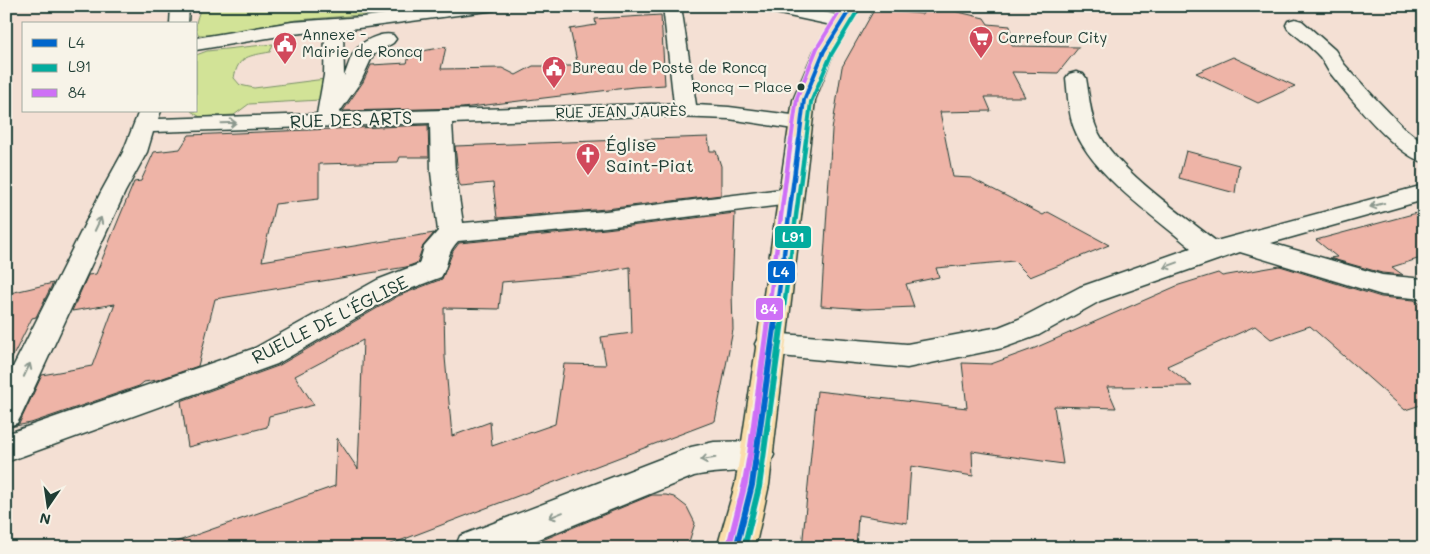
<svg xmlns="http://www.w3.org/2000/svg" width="1430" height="554" viewBox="0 0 1430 554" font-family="Mali,sans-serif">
<rect width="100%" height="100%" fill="#f4e0d4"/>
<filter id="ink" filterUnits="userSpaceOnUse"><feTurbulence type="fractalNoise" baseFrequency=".02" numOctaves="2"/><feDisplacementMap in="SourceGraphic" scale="10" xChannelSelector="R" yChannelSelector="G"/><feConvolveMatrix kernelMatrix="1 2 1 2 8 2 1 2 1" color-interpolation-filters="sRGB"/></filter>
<g filter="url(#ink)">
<path fill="#d2e397" stroke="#789066" d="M198,6H406L400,12L297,20L212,35H199C193,28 197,19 200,10Z
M273,44L270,52C250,56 238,55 234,78L240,85L254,88L325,79L320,100L249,104L234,115L200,117L191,111H196V55L207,51Z"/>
<path fill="#eeb4a7" stroke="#1f3d34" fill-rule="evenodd" d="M922,6H952L954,11L984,18L988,24L1010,26L1012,46L1079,47L1058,73L1012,72L1025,97H985L991,111L940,112L953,177L971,178L1043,215L1048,212L1109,245L1030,277L1014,261L936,268L939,277L906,284L914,307L867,309L821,306L832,130L842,67L874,10L923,14Z
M661,15L665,85L634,87L462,108L343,111L363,82L371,65L407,63L410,53L446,47L441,69L502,68L516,75L533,66H578L570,29L596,25L595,19Z
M1233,57L1295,86L1258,103L1196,73Z
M428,125L429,157H400L398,162L319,164V199L275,204L262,261L434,233L423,246L417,263L406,267L215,299L198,366L157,380L144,382L139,386L31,423L10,427L19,424L42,375L92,366L115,304L72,311L88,275L96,274L134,182L141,181L154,152L180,149L189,135Z
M708,137L710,151H716L721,166V195L606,209L497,218L493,183L461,186L459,183L455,146Z
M1186,151L1239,165L1235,193L1179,178Z
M1424,211V257L1392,267L1403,275L1382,273L1329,258L1337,257L1316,240Z
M735,213L732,292L733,330L715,421L381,548H171L170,544L335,486L337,438L358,469L363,340L295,376L314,405L269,416L267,427L188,447L181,401L278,366L398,296L442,279L453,251L459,243L606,229ZM630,267L632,333L601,337L606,365L564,364L555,424L492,446L490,422L452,436L445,357L444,308L499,309L502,282L594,274Z
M1280,266L1381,297L1414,300L1424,306V404L1405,410L1310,326L1271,339L1255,326L1167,366L1192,386L1107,387L1116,408L1054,406L1063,464L972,451L973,476L911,466L907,523L858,515L856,548H802L817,391L967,408L962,363L991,364L1035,348L1179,285L1218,273L1222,276Z
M53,283L36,317L32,318L6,370V294Z
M652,495H666L674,497L687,507L695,523L687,548H523Z"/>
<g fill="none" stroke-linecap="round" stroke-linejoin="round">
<defs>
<path id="minor" d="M171,6H189L188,24H170Z
M446,6H497L494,10L488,11L343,30L344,76C348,68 350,56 356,50C363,40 382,32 393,35L396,39L393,43L373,55L361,81L339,113L650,104H674L663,6H681L696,105L729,107L800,116L808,118L811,123L808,128L800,130L729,119L650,116L452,123L455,172L463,223L606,211L790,188L799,191L802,196L799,201L790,204L606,227L458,241C445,255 450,262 441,277L397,294L277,364L6,462V434L255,348L377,280L419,264L424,247L438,231L431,172L430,123L153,132L147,152L125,192L22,414L17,423L6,427V381L101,192L123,152L139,111H161L158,119L317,114L324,75L325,31L292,34L196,50V38L292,22L363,17Z
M756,6H794L847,17L850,21L847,25L841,27L765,11L759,10Z
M1295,19L1302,21L1335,50L1344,64L1373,96L1404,128L1424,144V162C1395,155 1350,97 1330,73C1326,68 1324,62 1320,57C1311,47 1299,38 1288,29L1286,25L1288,21Z
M1076,72L1083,74L1086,78C1089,94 1090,113 1096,127C1111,166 1182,214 1216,241L1424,185V200L1271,243L1382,275L1424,279V299L1382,295L1240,252L1100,301L1039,335L1003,348L907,368L770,355L759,352L755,344L759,336L770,333L907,344L999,327L1019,319L1080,287L1191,248C1154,216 1091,174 1074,128C1068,113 1068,94 1066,78L1069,74Z
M757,441L769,445L774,455L769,465C745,474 719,470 694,476L517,548H455L460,536L691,447L714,442Z"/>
<path id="major" d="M843,6H861L834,51L815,100L769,485L755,548H717L735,485L740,455L793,100L814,51Z"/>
</defs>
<use href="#minor" stroke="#1f3d34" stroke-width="3"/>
<use href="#major" stroke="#1f3d34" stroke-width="3"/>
<use href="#minor" fill="#f7f3e8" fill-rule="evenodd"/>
<use href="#major" fill="#faddab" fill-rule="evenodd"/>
<defs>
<path id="bus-1-far2" d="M799,141L804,100L824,51L852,6"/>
<path id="bus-1-far1" d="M775,322L799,140"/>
<path id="bus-1" d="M736,548L752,485L775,321"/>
<path id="bus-2-far2" d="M806,141L811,102L831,55L858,10"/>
<path id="bus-2-far1" d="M782,322L806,140"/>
<path id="bus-2" d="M744,548L759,487L782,321"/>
<path id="bus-3-far2" d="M791,141L797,98L817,48L843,6"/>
<path id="bus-3-far1" d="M767,322L791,140"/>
<path id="bus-3" d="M729,546L745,483L750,454L768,321"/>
</defs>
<use href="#bus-1-far2" stroke="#f7f3e8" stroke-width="6"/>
<use href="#bus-1-far1" stroke="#f7f3e8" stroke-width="8"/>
<use href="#bus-1" stroke="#f7f3e8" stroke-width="10"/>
<use href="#bus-2-far2" stroke="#f7f3e8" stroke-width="6"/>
<use href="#bus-2-far1" stroke="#f7f3e8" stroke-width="8"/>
<use href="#bus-2" stroke="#f7f3e8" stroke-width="10"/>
<use href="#bus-3-far2" stroke="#f7f3e8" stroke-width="6"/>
<use href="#bus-3-far1" stroke="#f7f3e8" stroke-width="8"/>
<use href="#bus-3" stroke="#f7f3e8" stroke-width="10"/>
<use href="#bus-1-far2" stroke="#06c" stroke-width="4"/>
<use href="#bus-1-far1" stroke="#06c" stroke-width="4.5"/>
<use href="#bus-1" stroke="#06c" stroke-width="6"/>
<use href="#bus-2-far2" stroke="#03ac9e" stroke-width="4"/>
<use href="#bus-2-far1" stroke="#03ac9e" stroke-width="4.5"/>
<use href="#bus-2" stroke="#03ac9e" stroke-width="6"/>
<use href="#bus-3-far2" stroke="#ce70f6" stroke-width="4"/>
<use href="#bus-3-far1" stroke="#ce70f6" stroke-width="4.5"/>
<use href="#bus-3" stroke="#ce70f6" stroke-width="6"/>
</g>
<defs><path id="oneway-shaft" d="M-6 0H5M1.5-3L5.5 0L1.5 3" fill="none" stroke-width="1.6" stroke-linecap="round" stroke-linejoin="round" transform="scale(1.25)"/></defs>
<g stroke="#8b988e">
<use href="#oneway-shaft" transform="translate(229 123) rotate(-2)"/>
<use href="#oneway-shaft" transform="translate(1377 205) rotate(164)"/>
<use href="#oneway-shaft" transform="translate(98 224) rotate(-65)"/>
<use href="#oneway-shaft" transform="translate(1171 265) rotate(160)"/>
<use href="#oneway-shaft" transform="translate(27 370) rotate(-65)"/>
<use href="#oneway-shaft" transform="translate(708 459) rotate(171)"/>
<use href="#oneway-shaft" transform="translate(556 515) rotate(158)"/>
</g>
</g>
<defs>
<symbol id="supermarket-pin" viewBox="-11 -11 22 30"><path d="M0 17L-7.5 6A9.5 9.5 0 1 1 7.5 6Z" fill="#d1495b" stroke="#f7f3e8"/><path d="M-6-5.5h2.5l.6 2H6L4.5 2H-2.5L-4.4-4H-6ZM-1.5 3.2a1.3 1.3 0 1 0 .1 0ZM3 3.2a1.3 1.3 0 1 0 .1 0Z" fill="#fff"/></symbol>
<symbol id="civic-pin" viewBox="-11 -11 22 30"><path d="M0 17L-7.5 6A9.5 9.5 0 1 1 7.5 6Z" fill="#d1495b" stroke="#f7f3e8"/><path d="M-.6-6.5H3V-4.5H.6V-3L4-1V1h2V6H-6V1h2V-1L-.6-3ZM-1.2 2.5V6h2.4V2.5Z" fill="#fff"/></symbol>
<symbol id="church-pin" viewBox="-11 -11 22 30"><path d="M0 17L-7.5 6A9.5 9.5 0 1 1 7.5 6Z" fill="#d1495b" stroke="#f7f3e8"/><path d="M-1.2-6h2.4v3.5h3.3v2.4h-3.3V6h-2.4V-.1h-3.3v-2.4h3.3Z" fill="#fff"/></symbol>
</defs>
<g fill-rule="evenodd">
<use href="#supermarket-pin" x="967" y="24" width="28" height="38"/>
<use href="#civic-pin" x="271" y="30" width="28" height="38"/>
<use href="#civic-pin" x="540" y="54" width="28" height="38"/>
<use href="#church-pin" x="574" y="141" width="28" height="38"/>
</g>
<circle fill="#1f3d34" stroke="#f7f3e8" stroke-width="2" cx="801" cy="87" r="4.5"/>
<g text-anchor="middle" stroke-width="4.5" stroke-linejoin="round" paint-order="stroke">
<g font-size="14" fill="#1f3d34" stroke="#f7f3e8" text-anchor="end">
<text x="792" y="92">Roncq – Place</text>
</g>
<g font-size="15" fill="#1f3d34" stroke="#f7f3e8" text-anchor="start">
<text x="302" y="40">Annexe -<tspan x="302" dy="17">Mairie de Roncq</tspan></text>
<text x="998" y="43">Carrefour City</text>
<text x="572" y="73">Bureau de Poste de Roncq</text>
</g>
<g font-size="15" fill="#1f3d34" stroke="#f7f3e8">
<text transform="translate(621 112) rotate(-1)" y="5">RUE JEAN JAURÈS</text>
</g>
<g font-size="18" fill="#1f3d34" stroke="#f7f3e8">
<text transform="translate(351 120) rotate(-2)" y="6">RUE DES ARTS</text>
<text transform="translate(330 320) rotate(-27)" y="6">RUELLE DE L'ÉGLISE</text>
</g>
<g font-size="18" fill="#1f3d34" stroke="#f7f3e8" text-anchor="start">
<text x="606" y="151">Église<tspan x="606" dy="21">Saint-Piat</tspan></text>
</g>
</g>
<g stroke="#f7f3e8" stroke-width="2">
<rect x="774" y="225" width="38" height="24" rx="5" fill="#03ac9e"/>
<rect x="767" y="260" width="29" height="24" rx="5" fill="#06c"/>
<rect x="755" y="297" width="29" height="24" rx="5" fill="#ce70f6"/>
</g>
<g font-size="14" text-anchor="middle" font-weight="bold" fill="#fff">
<text x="793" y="242">L91</text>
<text x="781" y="277">L4</text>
<text x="769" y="314">84</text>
</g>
<rect width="1430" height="554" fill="none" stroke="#f7f3e8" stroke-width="25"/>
<rect x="12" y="12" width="1405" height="529" fill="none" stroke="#1f3d34" stroke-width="2" filter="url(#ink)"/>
<rect x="22" y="22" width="175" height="90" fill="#f7f3e8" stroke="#a1aaa0"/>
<rect x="32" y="39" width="25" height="8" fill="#0066cc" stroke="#a1aaa0"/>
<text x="68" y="48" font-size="15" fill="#1f3d34">L4</text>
<rect x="32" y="64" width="25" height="8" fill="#03ac9e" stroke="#a1aaa0"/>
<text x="68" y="72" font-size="15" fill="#1f3d34">L91</text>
<rect x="32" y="89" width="25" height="8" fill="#ce70f6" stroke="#a1aaa0"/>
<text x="68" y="98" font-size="15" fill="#1f3d34">84</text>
<g transform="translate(48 506) rotate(193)" stroke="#f7f3e8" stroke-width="4" paint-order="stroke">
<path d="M0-4L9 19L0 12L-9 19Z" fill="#1f3d34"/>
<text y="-8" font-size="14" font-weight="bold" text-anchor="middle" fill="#1f3d34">N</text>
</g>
</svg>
